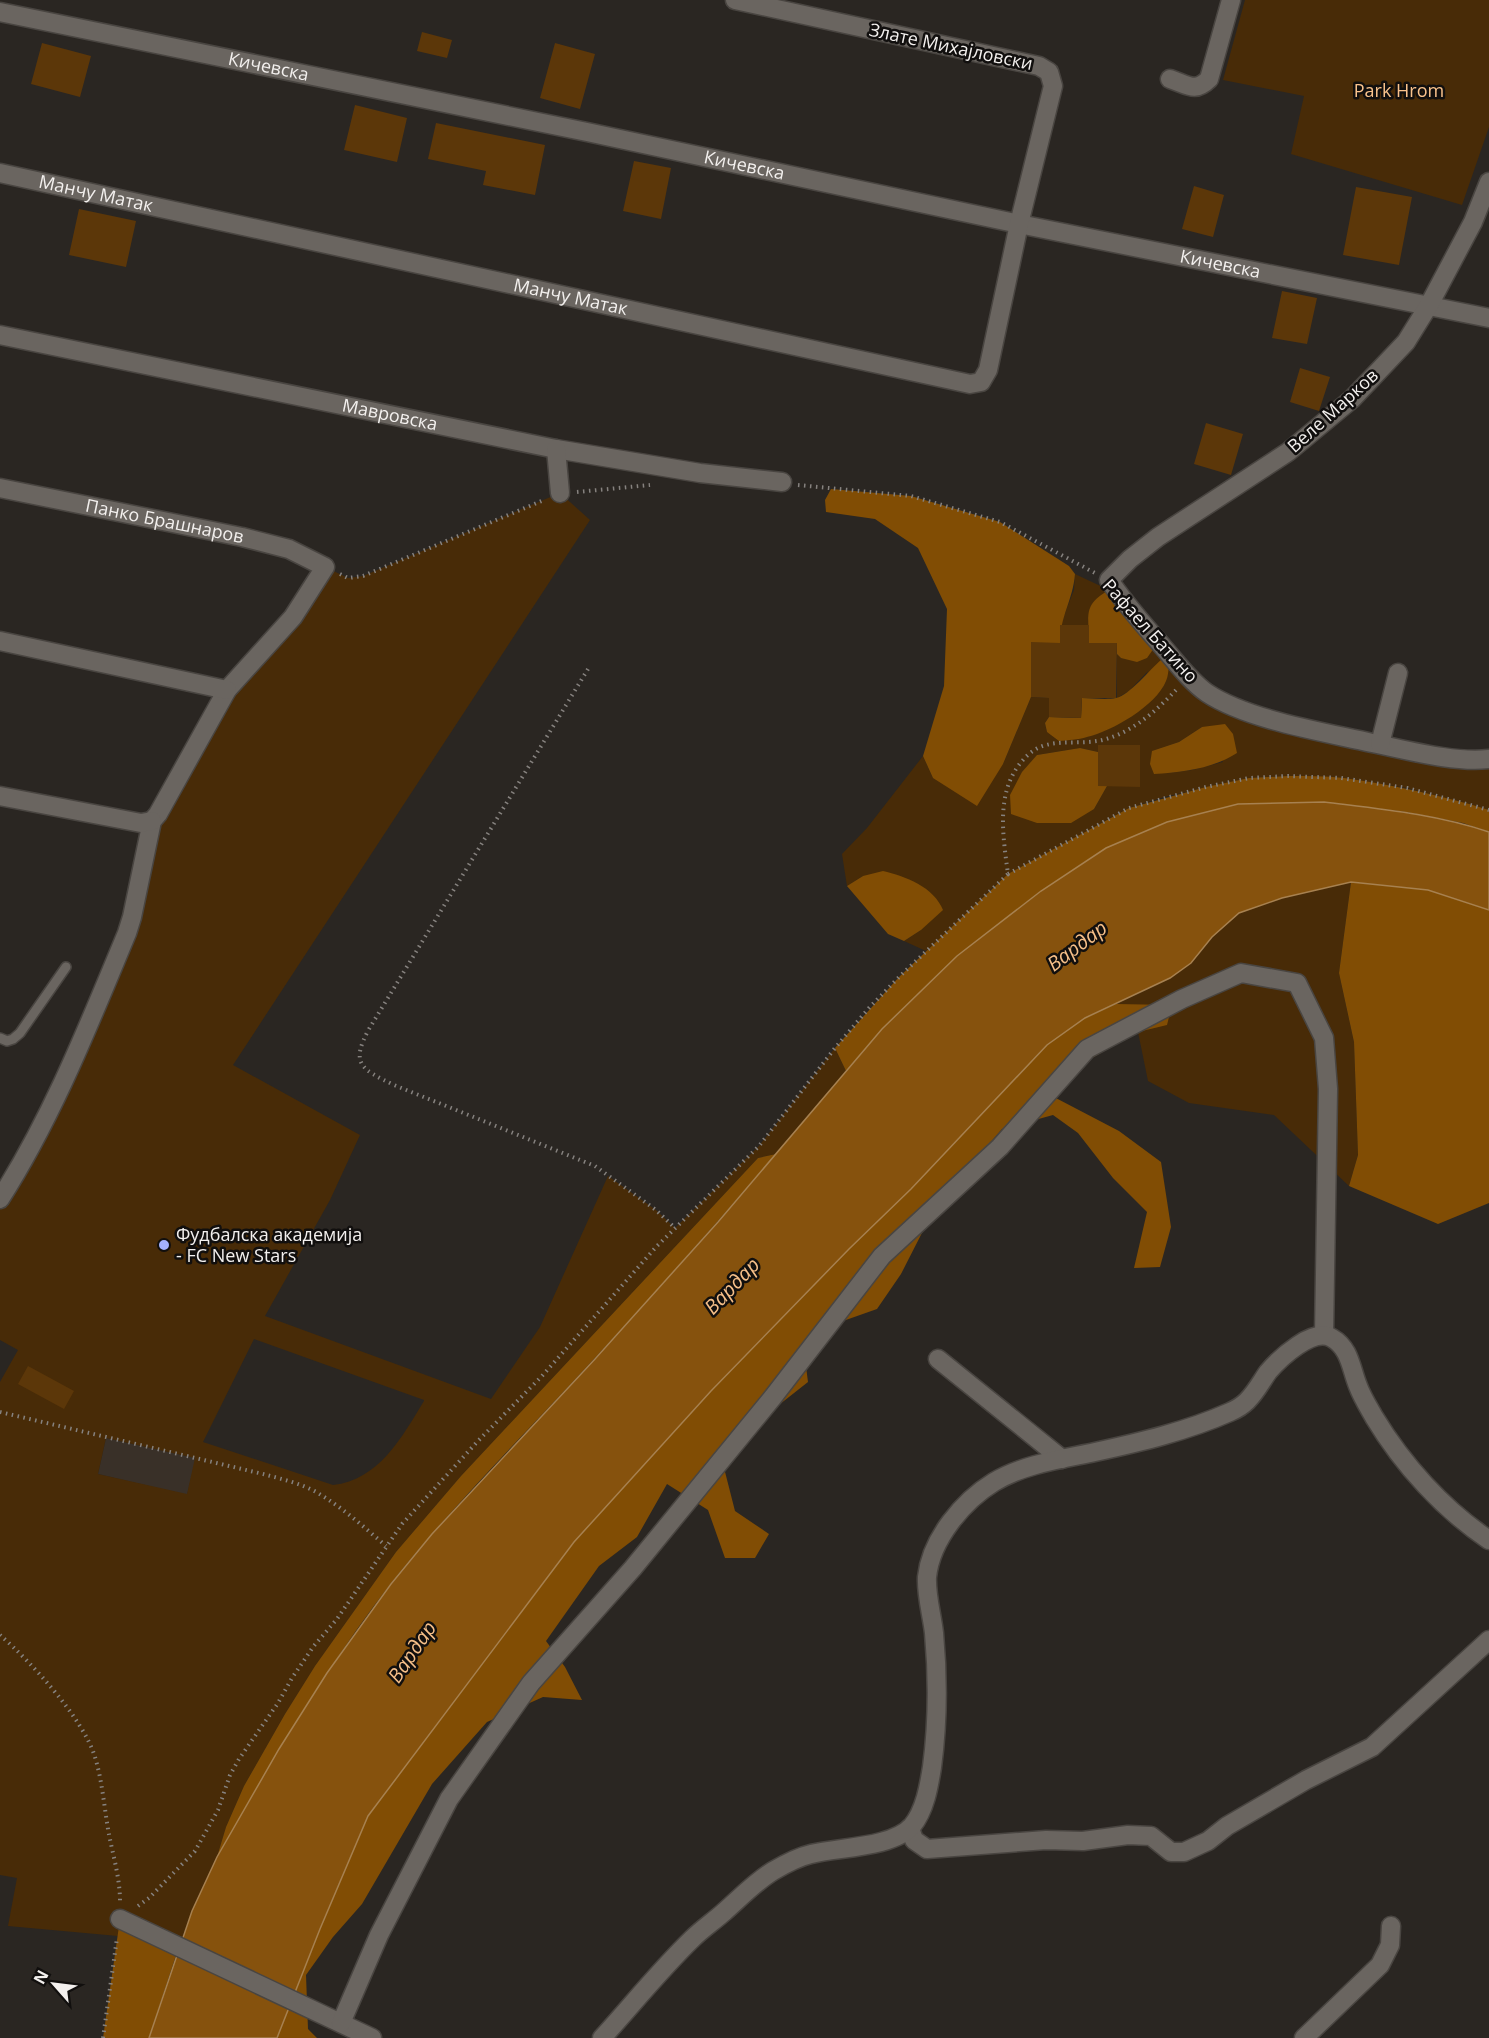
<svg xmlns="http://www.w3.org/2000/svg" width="1489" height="2038" viewBox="0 0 1489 2038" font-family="'Open Sans',sans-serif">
<rect width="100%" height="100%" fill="#2a2622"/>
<path fill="#393028" d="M106,1438L196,1458L187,1495L98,1474Z"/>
<path fill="#482b07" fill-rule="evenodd" d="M1245,0H1489V127L1462,205L1291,154L1304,96L1223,80Z
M560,493L590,520L233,1065L360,1135L330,1200L265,1316L491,1399L540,1327L608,1176L656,1210L675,1228L759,1146L835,1048L846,1071L776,1154L758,1158L461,1476L396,1552L315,1666L285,1714L244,1786L226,1827L217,1857L192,1911L179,1946L120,1920L118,1936L8,1926L17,1878L0,1875V1382L18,1350L0,1340V1199L102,990L152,821L202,734L325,567L348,578L363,576ZM254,1339L424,1400V1401C402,1437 379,1480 333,1485L203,1442ZM106,1438L195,1458L187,1494L98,1474Z
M1075,574L1109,590L1088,616L1089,625H1060L1074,590Z
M1154,648L1236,707L1489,759V810L1407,788L1341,778L1288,776L1249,778L1164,797L1129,808L1097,825L994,886L956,925L926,951L904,941L921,930L863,876L847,886L842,854L867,828L923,756L933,778L1003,764L1031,697L1049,698V717L1045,723L1047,732L1087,737L1108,729L1127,719L1148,671L1129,691L1117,698V654L1121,658ZM1202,727L1223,762L1192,770L1169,773L1153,751L1179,742ZM1080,748L1098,752L1140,786H1107L1094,809L1037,755Z
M1351,882L1339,973L1354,1042L1358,1155L1349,1186L1274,1115L1189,1103L1148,1081L1138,1032L1116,1004C1141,992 1168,982 1189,964C1207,949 1218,923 1240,912C1275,896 1315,890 1351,882Z"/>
<path fill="#814d04" d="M831,489L911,496L1000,522L1069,566L1075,574C1073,600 1060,616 1060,643H1031V697L1003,764L977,806L933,778L923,756L944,686L947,609L918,548L875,519L826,512L825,500Z
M1109,590L1154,648L1147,658L1137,662L1121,658L1117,654V643H1089C1089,616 1082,605 1109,590Z
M1161,660L1169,667C1168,672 1168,677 1166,681C1156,706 1112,731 1087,737C1078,740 1068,740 1059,741L1047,732L1045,723L1049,717L1081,718L1082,698C1092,698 1106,700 1116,698C1130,695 1149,670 1161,660Z
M1225,724L1233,734L1237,753C1212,769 1183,772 1154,774L1150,764L1152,751L1179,742L1202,727Z
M1080,748L1098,752V786H1107L1094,809L1071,823H1037L1011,814L1010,795L1022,772L1037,755Z
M1288,776C1306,776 1325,776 1344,778C1393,785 1441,795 1489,810V832L1463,823L1406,812L1324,802L1106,848L1041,891L957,956L882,1029L846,1071L835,1048L899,977L1008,874L1129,808L1206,787L1249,778Z
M883,871C905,876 934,887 943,910L921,930L904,941L888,934L847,886L863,876Z
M1351,882L1428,890L1489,910V1203L1438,1224L1349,1186L1358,1155L1354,1042L1339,973Z
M1116,1004L1172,1005L1167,1025L1138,1032L1076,1067L1052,1096L1119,1131L1161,1162L1171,1227L1160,1267L1134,1268L1147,1212L1113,1178L1078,1133L1053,1115L1002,1129L957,1181L925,1227L901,1274L877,1309L843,1321L803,1343L808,1382L746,1431L722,1460L735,1511L769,1534L755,1558H725L708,1510L667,1484L637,1537L599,1566L546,1641L565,1667L582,1700L543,1697L487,1722L432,1784L362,1904L333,1937L306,1975L308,2029L317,2038H277L320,1929L368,1816L574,1542L711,1391L849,1249L911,1189L1047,1045L1085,1018Z
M776,1154C708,1233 639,1311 568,1387C508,1451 446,1514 392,1582C325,1668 271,1763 217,1857L226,1827L244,1786L285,1714L315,1666L396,1552L461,1476L758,1158Z
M120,1919L179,1946L149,2038H103Z"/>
<path fill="#86520d" stroke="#a78150" stroke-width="1.5" d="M1324,802C1380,809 1435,814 1489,832V910L1428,890L1351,882L1282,898L1239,913L1212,937L1191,963L1170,978L1085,1018L1047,1045L911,1189L849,1249L711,1391L574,1542L368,1816L320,1929L277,2038H149L192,1911L217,1857L279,1749L327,1673L391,1584L432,1534L595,1359L718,1222L882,1029L957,956L1041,891L1106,848L1167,822L1238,804Z"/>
<path fill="#5c3709" d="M422,32L452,40L447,58L417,51Z
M42,43L91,56L80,97L31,84Z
M555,43L595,54L580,109L540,98Z
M355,105L407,118L397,162L344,150Z
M436,123L545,145L535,195L483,185L486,171L428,159Z
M634,161L671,168L661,219L623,211Z
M1194,186L1224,195L1213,237L1182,229Z
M1356,187L1412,197L1399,265L1343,255Z
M79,209L136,221L126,267L69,255Z
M1282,291L1317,298L1307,344L1272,338Z
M1300,368L1330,377L1319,411L1290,402Z
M1206,423L1243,434L1231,475L1194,464Z
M1060,625H1089V643H1117L1116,698H1082L1081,718L1049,717V698L1031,697V642L1060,643Z
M1098,745H1140V787L1098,786Z
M28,1366L74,1391L64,1409L18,1384Z"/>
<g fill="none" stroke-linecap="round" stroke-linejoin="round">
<defs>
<path id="lane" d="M0,1038L7,1041L13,1039L20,1033L66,967"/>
<g id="street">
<path id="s1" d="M0,12L587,132L1019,224L1489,318"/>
<path d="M1170,79C1188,85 1195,93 1209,79L1231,0"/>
<path id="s2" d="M0,173L970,384L981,382L988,370L1019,224L1053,86L1049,72L1039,66L735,0"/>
<path d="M1489,182L1473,222L1429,305L1406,342L1352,399L1288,452L1158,537L1130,559L1109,580C1125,604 1144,625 1163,647C1177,663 1190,681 1207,693C1248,720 1324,732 1372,743C1407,750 1454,763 1489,759"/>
<path id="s3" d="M0,335L556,449L700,473L782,482"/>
<path d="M556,449L560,493"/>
<path id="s4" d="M0,488L242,537L289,549L325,567L293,617L227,690L158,814L152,821L132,917L127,933C89,1024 53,1116 0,1199"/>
<path d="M0,641L227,690"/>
<path d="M1380,744L1398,673"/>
<path d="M0,796L141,823L152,821"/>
<path d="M938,1359L1062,1459"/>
<path d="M910,1828L914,1840L927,1849L1046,1840L1083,1841L1128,1835L1151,1836L1171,1852H1184L1208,1841L1227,1826L1306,1780L1372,1747L1489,1640"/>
<path d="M120,1919L372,2038"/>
<path d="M341,2023L379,1935L449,1799L531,1683L633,1568L773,1397L882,1256L1000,1147L1087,1049L1182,999L1241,973L1297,983L1324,1038L1328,1089L1324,1335"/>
<path d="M602,2038C632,2005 660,1970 692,1939C702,1929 714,1921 724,1912C740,1898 755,1882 773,1871C785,1864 798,1857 811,1854C838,1847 892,1848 912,1826C925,1810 929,1786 932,1767C938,1722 938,1677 934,1633C932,1615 926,1595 927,1577C931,1539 963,1501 994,1482C1024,1464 1062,1459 1095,1452C1141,1442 1187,1431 1230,1412C1237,1409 1242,1406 1247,1401C1256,1392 1261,1382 1268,1372C1280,1358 1313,1327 1332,1338C1350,1348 1351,1369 1358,1386C1362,1397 1369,1408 1374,1417C1403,1465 1443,1509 1489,1540"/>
<path d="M1304,2038L1380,1965L1390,1945L1391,1926"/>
</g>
</defs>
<use href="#lane" stroke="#494541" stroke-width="12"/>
<use href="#street" stroke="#494541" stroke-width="21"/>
<path stroke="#86827f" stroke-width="4" stroke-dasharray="1.5 4.5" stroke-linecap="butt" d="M798,485L911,496L1000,522L1095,573
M577,492L650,485
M340,574L348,578L363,576L544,500
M588,669L369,1029C350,1064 361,1069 394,1085L595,1166L656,1210L675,1228
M1008,874L1129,808L1206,787L1249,778L1288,776L1341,778L1407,788L1489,810
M0,1412L263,1474C281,1479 300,1483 316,1492C342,1507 364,1527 386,1546
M0,1635C31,1662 83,1718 95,1757C102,1780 104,1805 108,1829C112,1852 120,1877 120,1901
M138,1906L149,1898L195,1851L218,1810L230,1775L239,1759L278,1703L292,1678L313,1647L337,1619L402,1524L477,1442L542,1376L657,1246L759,1146L835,1048L869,1008L899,977L1008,874C1003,836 995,791 1023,760C1029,753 1037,747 1046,745C1065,740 1086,745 1106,739C1134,731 1157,710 1177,689
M103,2038L117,1938"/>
<use href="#lane" stroke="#6a6560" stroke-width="9"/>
<use href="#street" stroke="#6a6560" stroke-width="18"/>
</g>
<circle fill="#a4b1fc" stroke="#110f0e" stroke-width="2" cx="164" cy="1245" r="6"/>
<g text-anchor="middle" stroke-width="5" stroke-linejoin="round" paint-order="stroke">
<g font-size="18" fill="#f3f0ee" stroke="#110f0e">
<text transform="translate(951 47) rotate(12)" y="6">Злате Михајловски</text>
<text dy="6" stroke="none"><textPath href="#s1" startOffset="274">Кичевска</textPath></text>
<text dy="6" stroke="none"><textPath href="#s1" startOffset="760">Кичевска</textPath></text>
<text dy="6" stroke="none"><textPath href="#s2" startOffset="98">Манчу Матак</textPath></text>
<text dy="6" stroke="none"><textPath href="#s1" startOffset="1246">Кичевска</textPath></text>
<text dy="6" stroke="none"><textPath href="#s2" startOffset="584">Манчу Матак</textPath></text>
<text transform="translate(1333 411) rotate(-42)" y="6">Веле Марков</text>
<text dy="6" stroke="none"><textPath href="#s3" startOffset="398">Мавровска</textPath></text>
<text dy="6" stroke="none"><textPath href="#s4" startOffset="168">Панко Брашнаров</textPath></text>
<text transform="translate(1150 631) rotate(48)" y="6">Рафаел Батино</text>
</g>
<g font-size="18" fill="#fac38c" stroke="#110f0e">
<text x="1399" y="97">Park Hrom</text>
</g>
<g font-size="18" fill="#f3f0ee" stroke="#110f0e" text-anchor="start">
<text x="176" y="1241">Фудбалска академија<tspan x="176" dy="21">- FC New Stars</tspan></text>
</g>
<g font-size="20" font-style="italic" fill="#f6bf88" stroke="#110f0e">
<text transform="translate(1077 946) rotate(-37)" y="7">Вардар</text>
<text transform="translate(732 1286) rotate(-46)" y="7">Вардар</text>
<text transform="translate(412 1652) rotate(-56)" y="7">Вардар</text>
</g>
</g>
<g transform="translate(54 1984) rotate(298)" stroke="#110f0e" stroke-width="4.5" paint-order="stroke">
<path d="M0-4.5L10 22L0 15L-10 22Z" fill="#f3f0ee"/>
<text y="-9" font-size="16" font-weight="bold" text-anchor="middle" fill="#f3f0ee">N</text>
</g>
</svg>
